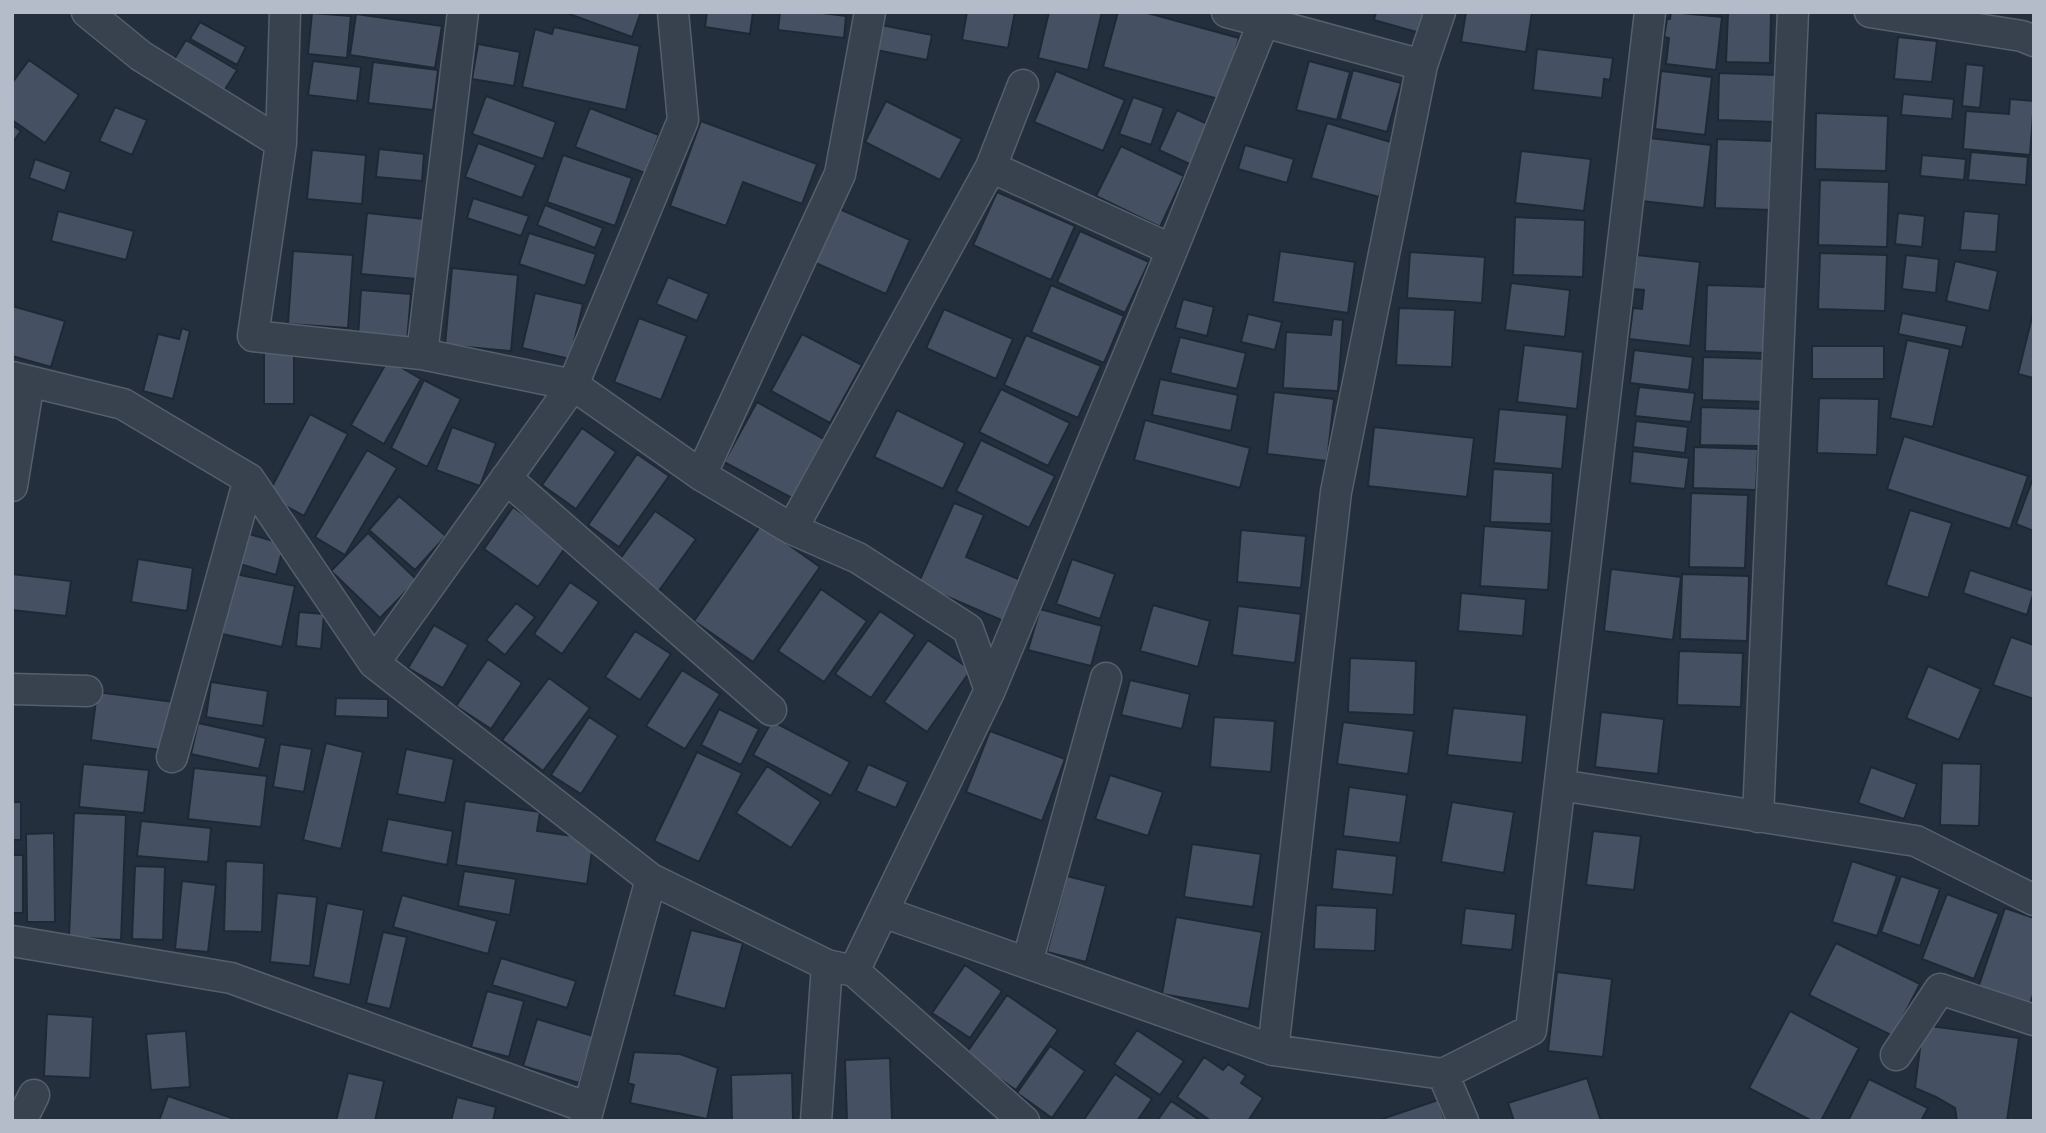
<svg xmlns="http://www.w3.org/2000/svg" width="2046" height="1133" viewBox="0 0 2046 1133" font-family="'Source Sans 3',sans-serif">
<rect width="100%" height="100%" fill="#242f3e"/>
<path fill="#455162" stroke="#1f2835" stroke-width="2" d="M564,12H641L632,37Z
M707,12H753L750,34L705,27Z
M780,12H814L846,16L844,38L778,30Z
M967,12H1015L1008,48L962,40Z
M1049,12H1102L1088,70L1038,58Z
M1118,12H1144L1239,38L1222,100L1103,67Z
M1376,12H1426L1420,33L1374,20Z
M1466,12H1532L1526,52L1461,42Z
M1671,12L1722,17L1716,70L1666,64L1669,38L1664,37L1667,19H1670Z
M1728,12H1771L1770,63L1726,62Z
M312,13L351,16L347,58L308,54Z
M356,14L442,26L435,68L350,55Z
M200,22L246,47L237,65L190,39Z
M881,25L932,35L927,60L876,50Z
M554,27L640,46L626,110L522,87L535,29L552,34Z
M1898,37L1937,41L1932,82L1894,79Z
M186,40L237,70L221,96L170,66Z
M478,44L520,52L514,86L472,79Z
M1537,49L1613,58L1610,80L1604,79L1602,98L1533,90Z
M29,60L79,95L45,143L12,120V83Z
M313,61L361,67L357,101L308,95Z
M1309,61L1350,72L1337,120L1296,110Z
M373,62L438,70L433,110L368,103Z
M1966,64L1984,66L1980,108L1962,106Z
M1353,70L1401,83L1387,132L1340,119Z
M1056,71L1125,100L1103,151L1034,122Z
M1661,71L1712,77L1705,135L1655,129Z
M1719,73L1777,75L1776,122L1718,120Z
M1903,94L1954,99L1952,119L1901,115Z
M486,96L556,122L543,159L472,134Z
M1133,97L1164,108L1151,145L1119,134Z
M2010,99L2034,101L2030,155L1963,149L1966,111L2009,114Z
M886,101L962,139L940,180L865,142Z
M115,107L147,120L132,155L99,141Z
M590,108L659,135L645,173L575,147Z
M1177,110L1212,126L1194,166L1159,150Z
M1816,113L1888,116L1886,171L1815,169Z
M701,121L817,164L802,204L743,182L726,226L670,206Z
M1327,123L1394,143L1379,197L1311,178Z
M12,125L21,131L12,143Z
M1649,138L1711,145L1704,208L1642,201Z
M1717,139L1773,141L1771,210L1715,208Z
M478,143L536,165L522,198L465,177Z
M1245,145L1294,159L1287,183L1238,169Z
M1121,146L1184,176L1160,227L1096,196Z
M379,149L424,154L422,181L376,177Z
M312,150L366,155L362,204L307,199Z
M1521,151L1591,159L1584,211L1515,203Z
M1971,152L2028,157L2026,185L1968,180Z
M563,155L632,178L615,226L547,202Z
M1922,155L1966,159L1964,180L1920,176Z
M35,159L71,172L65,191L29,178Z
M1820,180L1889,182L1887,247L1818,245Z
M997,192L1075,226L1051,280L973,245Z
M473,198L529,216L521,236L467,218Z
M545,205L603,228L595,248L537,225Z
M835,207L910,240L886,294L811,261Z
M58,211L134,231L126,260L51,241Z
M1964,211L1999,214L1996,252L1960,250Z
M367,213L434,220L428,280L361,274Z
M1898,213L1925,216L1922,247L1895,244Z
M1515,217L1585,220L1583,277L1513,275Z
M1080,231L1149,262L1125,313L1057,282Z
M529,233L596,254L585,286L519,264Z
M293,251L353,255L348,328L288,324Z
M1280,251L1355,262L1348,313L1273,302Z
M1410,252L1485,257L1482,303L1407,298Z
M1820,253L1887,255L1885,311L1818,309Z
M1637,255L1700,262L1690,346L1629,339L1633,308L1642,309L1644,290L1633,289Z
M1906,255L1939,259L1936,293L1902,289Z
M1955,261L1998,271L1989,311L1946,301Z
M452,268L518,275L511,351L445,345Z
M668,277L709,294L697,321L656,304Z
M1511,283L1570,290L1565,337L1505,330Z
M1051,285L1124,316L1104,363L1031,332Z
M1707,285L1769,287L1767,353L1705,351Z
M361,290L411,294L407,341L358,338Z
M535,293L583,304L570,359L522,348Z
M1183,299L1214,307L1207,336L1175,328Z
M12,306L65,321L51,367L12,356Z
M1399,308L1455,310L1452,367L1396,365Z
M944,309L1013,339L996,379L926,348Z
M2034,309V378L2018,374Z
M1902,313L1967,326L1962,347L1898,334Z
M1248,314L1282,322L1275,350L1241,342Z
M639,318L687,336L661,400L614,382Z
M1333,319L1343,320L1338,391L1283,388L1286,332L1331,335Z
M182,328L190,331L173,399L143,391L158,334L179,339Z
M802,334L862,365L830,423L771,391Z
M1026,335L1101,366L1078,418L1004,385Z
M1180,337L1246,353L1237,389L1170,373Z
M1907,340L1950,349L1933,427L1890,418Z
M1524,345L1583,352L1577,409L1517,402Z
M1812,346H1884V379H1812Z
M1634,350L1693,357L1689,390L1630,383Z
M264,352H294V404H264Z
M1703,357L1768,359L1767,402L1702,400Z
M388,360L421,379L384,444L351,425Z
M1160,379L1238,395L1231,431L1152,415Z
M424,380L461,399L427,467L391,448Z
M1639,387L1695,393L1691,422L1635,416Z
M1001,389L1070,423L1048,466L979,432Z
M1274,392L1334,399L1327,461L1267,454Z
M1819,398L1879,399L1877,455L1817,453Z
M757,402L824,439L792,498L724,462Z
M1701,407L1761,409L1759,446L1700,445Z
M1499,409L1567,415L1562,469L1494,463Z
M897,410L965,443L943,489L874,457Z
M310,414L348,434L304,516L267,496Z
M1145,420L1250,448L1240,488L1134,460Z
M1636,421L1688,427L1685,453L1633,447Z
M452,427L496,443L480,486L436,470Z
M1374,427L1474,438L1467,497L1368,486Z
M582,428L616,452L576,509L542,485Z
M1904,436L2028,476L2010,529L1887,489Z
M981,440L1055,476L1029,528L956,491Z
M1694,447L1758,449L1756,490L1693,488Z
M367,450L397,468L345,555L315,537Z
M1633,451L1689,458L1685,489L1630,483Z
M637,454L669,476L619,547L588,525Z
M1493,469L1553,473L1551,524L1490,522Z
M2032,481L2034,482V531L2016,524Z
M1691,493L1748,495L1745,568L1689,567Z
M399,496L446,536L415,570L369,530Z
M954,503L984,515L966,557L1025,582L1008,623L918,584Z
M513,507L567,545L538,587L484,549Z
M1910,510L1952,523L1928,598L1886,585Z
M655,511L696,539L658,592L617,563Z
M761,525L820,567L753,662L694,621Z
M1484,526L1552,531L1548,590L1480,586Z
M1241,530L1306,536L1301,588L1237,582Z
M368,533L417,580L380,618L331,571Z
M249,534L284,544L276,575L240,564Z
M138,559L193,568L187,611L131,602Z
M1072,559L1115,574L1100,619L1056,604Z
M1611,569L1681,577L1673,640L1604,631Z
M1970,570L2034,591L2027,615L1963,593Z
M12,574L71,581L66,616L12,610Z
M235,574L295,586L282,647L222,634Z
M1682,574L1749,576L1747,641L1680,639Z
M570,582L599,602L562,654L534,634Z
M821,589L867,621L824,682L778,651Z
M1461,593L1526,599L1523,636L1458,631Z
M516,603L535,617L505,655L486,640Z
M1153,605L1210,621L1198,667L1140,651Z
M1238,606L1301,614L1295,663L1232,655Z
M1040,609L1102,626L1091,666L1028,650Z
M880,611L915,635L871,698L835,674Z
M299,612L324,614L321,649L296,646Z
M434,625L468,645L443,688L408,668Z
M635,631L671,654L640,700L605,677Z
M2011,637L2034,645V699L1993,685Z
M928,640L971,670L927,732L884,702Z
M1679,651L1743,653L1741,707L1677,705Z
M1350,658L1416,661L1414,715L1348,712Z
M488,659L522,683L491,729L456,706Z
M1928,666L1981,689L1959,740L1906,718Z
M682,670L720,694L685,749L646,726Z
M549,678L590,708L543,771L502,740Z
M1130,680L1190,694L1182,729L1121,715Z
M211,682L268,691L263,726L206,717Z
M97,692L174,702L167,751L91,740Z
M336,698L388,699V718L335,716Z
M1453,708L1527,715L1522,763L1447,755Z
M719,709L759,729L741,765L701,745Z
M1601,712L1664,719L1658,774L1595,767Z
M589,717L618,736L581,794L551,775Z
M1214,717L1275,721L1271,772L1210,767Z
M772,721L850,762L831,796L753,755Z
M1343,722L1414,731L1408,774L1337,764Z
M198,723L266,738L259,769L191,754Z
M990,731L1065,759L1042,821L966,792Z
M326,743L363,752L341,849L303,840Z
M280,744L312,749L304,792L273,787Z
M406,749L454,759L445,803L397,794Z
M697,752L742,773L699,862L654,841Z
M1942,763L1981,764L1979,826L1940,825Z
M83,764L149,770L144,813L79,807Z
M868,764L908,782L896,808L856,791Z
M767,766L821,802L791,848L736,813Z
M1871,767L1917,784L1904,819L1858,803Z
M194,768L267,776L261,827L188,819Z
M1110,775L1163,792L1148,836L1095,819Z
M1349,787L1407,795L1400,843L1343,836Z
M465,801L540,812L537,831L594,839L587,884L456,865Z
M12,802H21V840H12Z
M1452,802L1514,812L1504,873L1441,862Z
M74,813L126,815L121,940L69,937Z
M388,819L453,831L447,865L381,852Z
M141,821L211,828L208,862L137,856Z
M1593,831L1641,836L1634,890L1586,885Z
M54,833L55,922H27L26,834Z
M1192,844L1261,854L1253,907L1184,897Z
M1336,849L1397,856L1393,895L1332,889Z
M12,855H23V913H12Z
M226,861L264,863L262,932L224,931Z
M1852,861L1897,876L1877,936L1832,922Z
M135,866L165,867L163,940L132,939Z
M464,871L516,879L510,915L458,906Z
M1067,876L1106,886L1086,962L1047,952Z
M1901,876L1940,889L1920,946L1881,932Z
M182,881L216,885L208,952L175,949Z
M277,893L317,897L310,966L270,962Z
M1947,894L1999,914L1974,979L1922,959Z
M402,895L497,921L488,954L393,927Z
M327,903L364,910L350,985L313,977Z
M1316,905L1377,908L1375,951L1314,949Z
M1465,908L1516,914L1512,950L1461,945Z
M2005,908L2034,918V992L2029,1006L1978,988Z
M1176,917L1262,932L1249,1009L1162,994Z
M691,930L743,943L725,1009L674,995Z
M383,932L407,937L390,1009L366,1003Z
M1836,943L1920,984L1893,1036L1809,995Z
M501,958L576,981L567,1008L492,985Z
M965,965L1002,991L970,1038L932,1013Z
M1557,972L1612,979L1603,1057L1548,1051Z
M487,991L524,1001L509,1057L471,1047Z
M1007,995L1058,1030L1016,1090L965,1055Z
M1790,1011L1859,1048L1821,1121H1812L1749,1088Z
M47,1014L93,1017L90,1078L44,1076Z
M537,1019L593,1036L579,1083L523,1066Z
M1923,1025L2019,1038L2007,1121H1957L1955,1108L1936,1097L1915,1088Z
M1137,1030L1184,1061L1160,1095L1114,1064Z
M186,1031L190,1087L151,1090L146,1034Z
M1050,1046L1085,1071L1052,1118L1017,1093Z
M634,1052L680,1054L718,1068L707,1119L630,1103L634,1085L628,1083Z
M1204,1057L1223,1070L1228,1064L1246,1076L1241,1083L1263,1098L1248,1121H1211L1177,1097Z
M890,1058L892,1121H847L845,1060Z
M348,1073L384,1081L375,1121H336Z
M792,1073L793,1121H732L731,1075Z
M1115,1074L1152,1099L1137,1121H1083Z
M1587,1078L1601,1121H1514L1508,1103Z
M1869,1079L1928,1108L1921,1121H1848Z
M168,1096L232,1118L231,1121H159Z
M457,1097L496,1107L493,1121H451Z
M1438,1100L1445,1121H1376Z
M1171,1101L1201,1121H1157Z"/>
<g fill="none" stroke-linecap="round" stroke-linejoin="round">
<defs>
<path id="street" d="M87,12L141,56L281,143
M285,12L281,143L253,336L422,354L573,385L701,475L792,529L858,558L968,629L990,690
M1227,12L1422,65
M1870,12L2022,36L2034,41
M991,167L1172,250
M422,354L463,12
M12,377L123,404L249,479L374,663L651,879L827,965L854,971L1024,1121
M701,475L840,174L870,12
M506,478L771,710
M12,486L29,381
M792,529L991,167L1023,85
M374,663L573,385L683,120L673,12
M12,689L87,691
M172,757L249,479
M1560,785L1916,841L2034,900
M1758,817L1793,12
M883,912L1273,1050L1443,1074L1531,1030L1650,12
M12,941L231,978L588,1108
M1027,963L1106,678
M854,971L990,690L1172,250L1264,21
M1273,1050L1336,492L1422,65L1440,12
M1896,1055L1940,989L2034,1020
M1443,1074L1463,1121
M21,1121L34,1095
M585,1121L651,879
M816,1121L827,965"/>
</defs>
<use href="#street" stroke="#565f6c" stroke-width="33"/>
<use href="#street" stroke="#38414e" stroke-width="30"/>
</g>
<rect width="2046" height="1133" fill="none" stroke="#b4bcc9" stroke-width="28"/>
</svg>
